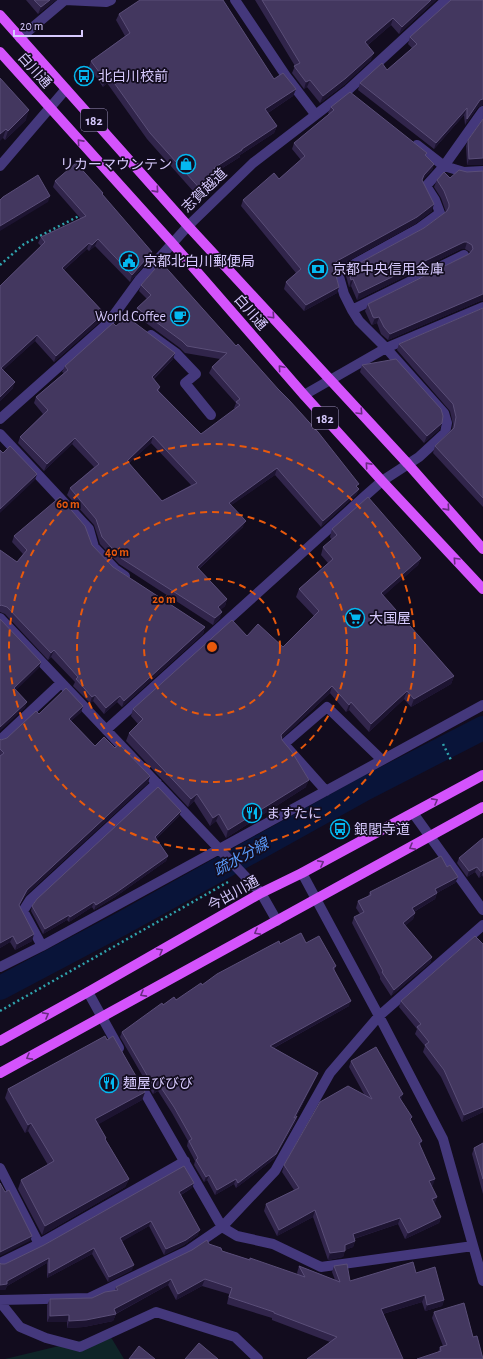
<svg xmlns="http://www.w3.org/2000/svg" width="483" height="1359" viewBox="0 0 483 1359" font-family="'Alegreya Sans','Noto Sans JP',sans-serif">
<rect width="100%" height="100%" fill="#120c1e"/>
<path fill="#0f2528" d="M109,1334L124,1359H5Z"/>
<g fill="none" stroke-linecap="round" stroke-linejoin="round">
<path stroke="#091439" stroke-width="24" d="M0,988L121,924L366,788L483,728"/>
<path stroke="#2fa3ad" stroke-width="2.5" stroke-dasharray="2 3" stroke-linecap="butt" d="M0,265L24,244L81,215
M443,744L451,760
M0,1011L228,882"/>
<path stroke="#44387c" stroke-width="10" d="M235,0L286,76L315,114
M20,38L65,0L106,2L111,0
M417,145L444,166L464,172L483,171
M0,166L66,89
M352,310L464,255
M151,335L176,353L196,374L185,383L211,415
M304,395L386,348L483,307
M0,419L108,323L140,279L160,257L188,226L253,163L348,90L446,0
M0,434L89,529L94,547L115,569L125,576
M0,618L261,893L277,921
M106,730L365,496L382,481L419,457L445,433L447,423L444,413L386,348L359,321L352,310L344,294L338,273L418,229L440,213L435,200L426,186L444,166L483,111
M0,740L61,683
M326,791L284,744L327,707L382,760
M413,813L483,910
M302,873L379,1016L443,1139L483,1281
M42,946L23,911L30,900L157,783
M0,967L42,946L483,705
M88,992L119,1048
M138,1081L222,1227L237,1236L273,1244L321,1267L473,1246
M0,1168L39,1244
M0,1263L39,1244L185,1161
M0,1300L89,1298L187,1251L222,1227L275,1171L330,1073L379,1016L483,925
M0,1302L20,1327L46,1338L80,1347L156,1312L235,1337L258,1359"/>
<path stroke="#d453fc" stroke-width="10" d="M0,15L188,226L408,464L483,549
M0,52L172,243L304,395L382,481L483,589
M0,1041L88,992L261,893L302,873L483,775
M0,1073L483,807"/>
</g>
<path fill="#31254b" fill-rule="evenodd" d="M26,0H56L38,14Z
M255,0H436L399,34L391,25L368,45L371,60L344,85L320,103L307,87L304,89L292,73L295,66Z
M483,0V105L478,107L465,125L464,115L434,149L358,90L360,83L387,70L412,48L408,44L410,37Z
M119,14L274,79L296,89L293,96L268,113L277,126L274,133L240,155V157L216,172L217,183L200,199L147,139L107,83L103,87L89,67L91,61L125,36L116,20Z
M0,78L26,120L5,140L3,138Z
M331,107L426,156L434,164L432,170L422,180L432,211L415,224L335,268H334L339,287L337,293L304,311L284,289L286,282L296,273L241,206L243,200L279,179L301,160L292,149L294,143L329,114L328,113Z
M483,119V165H467L466,146L468,140Z
M467,172L480,301L388,340L381,334L377,323L372,325L371,324L365,311L368,304L469,254L470,252L465,249H461L357,300L351,286L349,287L346,276L348,269L424,228L446,212L441,198L434,187L437,180L450,178Z
M55,181L103,193V195L150,258L130,282L95,246L89,251L87,249L64,270L104,313L102,320L54,362L35,341L3,370L13,388L0,401V286L41,246L38,243L41,237L81,219L53,187Z
M161,262L359,489L356,495L321,527L275,475L231,505L243,527L199,569L227,599L225,606L220,610V618L213,625L119,564L100,544L94,525L67,495L70,488L94,467L72,444L44,471L18,443L20,437L43,414L34,403L36,397L64,373L62,372L65,366L116,326L173,359L154,379L160,387L159,391L201,434L235,409L234,408L236,403L209,373L212,367L220,359L185,353L180,348L134,314L137,308L147,299L139,291L141,285ZM151,443L191,485L162,501L129,463Z
M483,308V507L433,453L435,446L452,429L453,424L450,411L397,350L399,344Z
M362,365L442,423L439,430L424,443L360,372Z
M332,529L421,558L418,565L383,596L454,676L451,684L411,707L404,699L369,732L349,710L346,712L330,693L281,739L306,787L226,838L216,821L210,826L194,801L188,807L126,741L129,733L138,724L131,716L133,709L247,636L283,647L314,616L296,597L299,589L328,563L321,555L323,547L332,540L330,537Z
M14,536L92,545L113,567L205,627L203,634L122,707L117,702L104,714L93,701L90,703L73,686L75,682L51,657L48,660L5,614L0,612V550L17,562L23,554L12,542Z
M83,706L81,712L71,721L95,746L115,748L150,776L148,783L25,896L19,906L32,941L15,950L10,942L0,948V739L1,740L7,738L39,714Z
M181,811L179,816L156,839L168,856L166,861L115,897L94,910L92,907L69,922L67,920L43,934L31,911L32,906Z
M483,838V877L482,875L479,878L475,872L467,877L457,863L459,858Z
M447,867L458,877L455,883L437,893L435,899L414,912L415,913L413,919L405,926L432,957L430,963L391,996L380,979V977L352,923L354,917L360,914L356,908L358,901L368,896L370,892Z
M475,936L483,1112L462,1122L441,1077L423,1052L425,1046L415,1034L417,1029L399,1007L401,1001Z
M306,943L336,966L334,971L349,1006L274,1048L318,1073L316,1078L296,1117L297,1116L296,1121L274,1159L236,1188L234,1184L215,1195L207,1180L204,1182L194,1165L195,1161L187,1146L188,1141L172,1113L158,1091L153,1094L120,1037L122,1032L163,1005L176,1000L202,985L280,944Z
M107,1040L145,1092L142,1100L98,1124L106,1140L129,1179L125,1187L42,1235L18,1189L21,1180L48,1165L28,1131L25,1133L5,1098L8,1089Z
M351,1061L401,1100L411,1121L422,1141L420,1146L433,1185L431,1186L437,1197L434,1203L441,1217L439,1223L405,1239L398,1224L354,1239L355,1241L353,1247L345,1250L343,1257L328,1260L313,1217L277,1236L264,1211L266,1204L294,1190L282,1172L284,1165L364,1094L349,1067Z
M483,1143V1194L472,1154L474,1148Z
M192,1188L181,1195L198,1235L184,1245L164,1255L149,1226L122,1241L132,1270L108,1282L92,1254L47,1278V1263L7,1286L5,1290L1,1264H5Z
M209,1244L222,1251L298,1275L297,1273L299,1266L335,1280L332,1272L334,1266L350,1281L416,1273L444,1300L442,1306L425,1311L422,1302L383,1314L330,1342L272,1320V1318L227,1304L229,1294L202,1286L176,1300L168,1285L116,1314L113,1321L84,1327L67,1328V1322H47V1305L50,1299L92,1298L115,1290L116,1287Z
M434,1312L473,1337L483,1359L438,1352L440,1347L443,1346L432,1318Z"/>
<path fill="#1d1431" d="M50,0H56L38,14L41,7Z
M431,0H436L399,34L402,27Z
M393,18L391,25L363,49L365,42Z
M374,53L371,60L344,85L320,103L323,96Z
M110,77L107,83L103,87L105,80Z
M310,80L307,87L304,89L306,82Z
M296,89L293,96L263,116L265,109Z
M483,99V105L478,107L465,125L467,119L480,100Z
M467,108L464,115L434,149L436,143Z
M29,110L26,120L5,140L8,131Z
M277,126L274,133L240,155V157L211,175L214,168Z
M6,129L3,138L0,141V134Z
M483,158V165H467L469,159Z
M434,164L432,170L421,182L424,175Z
M219,176L217,183L200,199L203,192Z
M50,196L48,202L0,231V226Z
M434,204L432,211L415,224L335,268L333,270L335,263L337,261Z
M98,239L95,246L89,251L92,245Z
M464,242H467L465,249H461L357,300L359,293Z
M89,243L87,249L59,274L62,268Z
M152,252L150,258L130,282L132,275Z
M353,279L351,286L349,287L351,280Z
M339,287L337,293L304,311L306,305Z
M483,294V301H480L388,340L390,334Z
M104,313L102,320L54,362L56,356Z
M379,317L377,323L372,325L375,318Z
M37,335L35,341L0,373L1,368Z
M175,353L173,359L149,383L152,377Z
M15,382L13,388L0,401V397Z
M442,423L439,430L424,443L427,436Z
M153,436L151,443L125,467L127,461Z
M75,438L72,444L44,471L47,464Z
M277,468L275,475L226,509L229,503Z
M37,474L35,480L0,513V509Z
M359,489L356,495L321,527L323,521Z
M246,521L243,527L194,573L197,567Z
M421,558L418,565L378,601L381,593Z
M227,599L225,606L216,614L218,607Z
M222,612L220,618L213,625L215,618Z
M205,627L203,634L122,707L124,701Z
M54,650L51,657L48,660L51,653Z
M41,662L39,668L12,694L14,688Z
M454,676L451,684L411,707L414,699Z
M332,686L330,693L278,742L281,735Z
M407,691L404,699L369,732L371,724Z
M95,695L93,701L90,703L92,697Z
M120,696L117,702L104,714L106,708Z
M27,702L25,708L0,731V727Z
M351,702L349,710L346,712L349,705Z
M83,706L81,712L67,725L69,719Z
M150,776L148,783L25,896L17,911L19,905L27,890Z
M309,780L306,787L226,838L228,830Z
M197,794L194,801L188,807L191,799Z
M181,811L179,816L153,842L155,837Z
M219,814L216,821L210,826L213,818Z
M168,856L166,861L115,897L94,910L96,905Z
M477,867L475,872L467,877L469,871Z
M483,870L482,875L479,878L481,872Z
M458,877L455,883L437,893L435,899L410,914L412,908L435,889Z
M94,902L92,907L69,922L70,917Z
M415,913L413,919L401,930L403,923Z
M69,915L67,920L43,934L45,929Z
M34,934L32,941L15,950L17,944Z
M13,936L10,942L0,948V943Z
M432,957L430,963L391,996L394,990Z
M351,1001L349,1006L268,1051L270,1046Z
M318,1073L316,1078L293,1123L294,1118Z
M160,1086L158,1091L153,1094L155,1089Z
M145,1092L142,1100L92,1128L95,1119Z
M403,1094L401,1101L399,1097Z
M483,1107V1112L462,1122L464,1115Z
M297,1116L296,1121L274,1159L236,1188L238,1183Z
M31,1123L28,1131L25,1133L28,1125Z
M422,1141L420,1147L419,1143Z
M209,1175L207,1180L204,1182L206,1177Z
M129,1179L125,1187L42,1235L45,1226Z
M236,1179L234,1184L215,1195L217,1190Z
M435,1179L433,1185L427,1188L429,1181Z
M194,1183L192,1188L177,1197L179,1192Z
M437,1197L435,1203L430,1205L432,1199Z
M315,1210L313,1217L277,1236L279,1230Z
M441,1217L439,1223L405,1239L408,1233Z
M400,1218L398,1224L350,1240L353,1234Z
M151,1221L149,1226L118,1244L120,1238Z
M200,1230L198,1235L184,1245L164,1255L166,1249Z
M32,1236L30,1241L0,1256V1252Z
M355,1241L353,1247L342,1251L345,1245Z
M94,1248L92,1254L47,1278L49,1273Z
M345,1251L343,1257L328,1260L330,1253Z
M49,1258L47,1263L7,1286L5,1290H0V1285Z
M134,1265L132,1270L108,1282L109,1277Z
M171,1279L168,1285L115,1314H116L113,1321L84,1327L67,1328L69,1321L114,1309Z
M205,1279L202,1286L176,1300L178,1294Z
M425,1295L422,1302L379,1315L381,1309Z
M444,1300L442,1306L425,1311L427,1305Z
M69,1315L67,1322H47L50,1316Z"/>
<path fill="#43375f" stroke="#5a4e78" fill-rule="evenodd" d="M34,0H50L41,7Z
M140,0H223L274,79L283,73L296,89L265,109L277,126L242,149V150L214,168L219,176L203,192L150,133L110,77L105,80L91,61L130,33L119,14Z
M262,0H431L402,27L393,18L365,42L374,53L346,78L323,96L310,80L306,82L294,66L300,63Z
M451,0H483V99L480,100L467,119V108L436,143L360,83L382,63L387,70L417,44L410,37Z
M0,78L29,110L8,131L6,129L0,134Z
M350,92L427,153L425,155L434,164L424,175L422,180L434,204L417,217L337,261L335,263L334,268L339,287L306,305L286,282L301,269L243,200L274,173L279,179L305,156L294,143L334,110L331,107Z
M483,119V158L469,159L468,140Z
M76,163L103,193L102,194L152,252L132,275L98,239L92,245L89,243L62,268L104,313L56,356L37,335L1,368L15,382L0,397V286L45,242L41,237L86,216L55,181Z
M459,170L467,172L483,171V294L390,334L384,327L379,317L375,318L373,317L368,304L469,254L473,249L472,245L467,242H464L359,293L353,279L351,280L348,269L424,228L447,211L449,207V204L444,191L437,180L444,172L450,178Z
M38,175L50,196L0,226V200L3,197Z
M161,262L236,346L238,344L278,389L289,400L318,432L359,484L356,486L359,489L323,521L277,468L229,503L246,521L197,567L227,599L218,607L222,612L215,618L121,558L102,537L96,519L70,488L99,464L75,438L47,464L20,437L48,410L36,397L68,370L65,366L113,323L116,326L127,317L175,353L152,377L160,387L157,390L201,434L240,405L236,402L240,399L212,367L227,353L187,346L182,341L137,308L151,295L141,285ZM153,436L197,483L162,501L127,461Z
M483,308V498L435,446L454,428L456,417L453,404L399,344Z
M396,359L441,409L443,416L442,423L427,436L362,365Z
M10,446L37,474L0,509V450L3,453Z
M60,497L85,526L92,545L113,567L205,627L124,701L120,696L106,708L95,695L92,697L76,679L78,677L54,650L51,653L7,607L1,605L0,606V550L17,562L27,550L14,536Z
M368,497L421,558L381,593L454,676L414,699L407,691L371,724L351,702L349,705L332,686L281,735L282,740L292,752L309,780L228,830L219,814L213,818L197,794L191,799L129,733L143,719L133,709L232,620L247,636L258,624L283,647L319,611L299,589L333,559L323,547L337,535L332,529Z
M0,619L41,662L14,688L27,702L0,727Z
M66,688L83,706L69,719L95,746L104,737L115,748L119,744L150,776L27,890L19,905L34,934L17,944L13,936L0,943V756L4,753L0,749V739L1,740L7,738L36,711L39,714Z
M158,787L181,811L155,837L168,856L117,892L96,905L94,902L70,917L69,915L45,929L32,906L37,899Z
M483,838V870L481,872L477,867L469,871L459,858Z
M441,856L447,867L450,865L458,877L435,889L437,893L412,908L415,913L403,923L432,957L394,990L382,972L383,971L354,917L364,912L358,901L371,895L370,892Z
M301,933L306,943L319,936L336,966L333,968L351,1001L270,1046L318,1073L294,1118L297,1116L276,1154L238,1183L236,1179L217,1190L209,1175L206,1177L196,1160L198,1158L189,1141L192,1139L174,1107L160,1086L155,1089L122,1032L162,1003L163,1005L174,997L176,1000L201,983L202,985L217,974L279,941L280,944Z
M475,936L483,944V1107L464,1115L444,1070L425,1045L429,1042L417,1027L421,1024L401,1001Z
M105,1036L107,1040L113,1036L145,1092L95,1119L106,1138L105,1139L129,1179L45,1226L21,1180L54,1161L31,1123L28,1125L8,1089Z
M376,1047L403,1094L399,1097L412,1117L410,1119L422,1141L419,1143L435,1179L429,1181L437,1197L432,1199L441,1217L408,1233L400,1218L353,1234L355,1241L345,1245V1251L330,1253L315,1210L279,1230L266,1204L299,1188L284,1165L320,1102L348,1086L372,1099L351,1061Z
M483,1143V1179L474,1148Z
M184,1166L194,1183L179,1192L200,1230L186,1240L166,1249L151,1221L120,1238L134,1265L109,1277L94,1248L49,1273V1258L7,1281V1284L0,1285V1263L1,1264H5L44,1245Z
M0,1183L5,1192L9,1190L32,1236L0,1252Z
M207,1240L209,1244L221,1248L222,1251L250,1260V1258L305,1277L299,1266L340,1282L334,1266L347,1264L350,1281L413,1262L416,1273L435,1267L444,1300L427,1305L425,1295L381,1309L403,1359H307L337,1337L274,1313V1312L229,1297L232,1288L205,1279L178,1294L171,1279L114,1309L116,1314L86,1320L69,1321V1315L50,1316V1299L92,1298L105,1292L118,1290L116,1287L192,1250Z
M464,1303L473,1337L477,1336L483,1359H417L441,1351L440,1347L447,1345L434,1312Z
M199,1343L218,1359H185Z
M139,1346L155,1359H129Z"/>
<defs><path id="oneway-chevron" d="M-2-3.5L2.5 0L-2 3.5" fill="none" stroke-width="1.6" stroke-linecap="round" stroke-linejoin="round"/></defs>
<g stroke="#692c82">
<use href="#oneway-chevron" transform="translate(80 142) rotate(-132)"/>
<use href="#oneway-chevron" transform="translate(156 190) rotate(48)"/>
<use href="#oneway-chevron" transform="translate(272 316) rotate(47)"/>
<use href="#oneway-chevron" transform="translate(281 368) rotate(-131)"/>
<use href="#oneway-chevron" transform="translate(360 412) rotate(47)"/>
<use href="#oneway-chevron" transform="translate(368 465) rotate(-132)"/>
<use href="#oneway-chevron" transform="translate(447 508) rotate(48)"/>
<use href="#oneway-chevron" transform="translate(456 560) rotate(-133)"/>
<use href="#oneway-chevron" transform="translate(435 801) rotate(-29)"/>
<use href="#oneway-chevron" transform="translate(412 847) rotate(151)"/>
<use href="#oneway-chevron" transform="translate(321 863) rotate(-28)"/>
<use href="#oneway-chevron" transform="translate(257 932) rotate(151)"/>
<use href="#oneway-chevron" transform="translate(160 951) rotate(-30)"/>
<use href="#oneway-chevron" transform="translate(143 994) rotate(151)"/>
<use href="#oneway-chevron" transform="translate(46 1015) rotate(-29)"/>
<use href="#oneway-chevron" transform="translate(29 1057) rotate(151)"/>
</g>
<g fill="none" stroke="#e8590c" stroke-width="2" stroke-dasharray="7 5">
<circle cx="212" cy="647" r="68"/>
<circle cx="212" cy="647" r="135"/>
<circle cx="212" cy="647" r="203"/>
</g>
<defs>
<symbol id="bus-ring" viewBox="-11 -11 22 22"><circle r="9.5" fill="#120c1e" stroke="#04b8f0" stroke-width="1.5"/><path d="M-5-6H5V4H4V6H2V4H-2V6H-4V4H-5ZM-3.5-4V0h7V-4ZM-3.5 1.2v1.5H-2V1.2ZM2 1.2v1.5H3.5V1.2Z" fill="#04b8f0"/></symbol>
<symbol id="shop-ring" viewBox="-11 -11 22 22"><circle r="9.5" fill="#120c1e" stroke="#04b8f0" stroke-width="1.5"/><path d="M-5-2.5h2.3a2.7 3.5 0 0 1 5.4 0H5L5.5 6h-11ZM-1.5-2.5h3a1.5 2.3 0 0 0-3 0Z" fill="#04b8f0"/></symbol>
<symbol id="civic-ring" viewBox="-11 -11 22 22"><circle r="9.5" fill="#120c1e" stroke="#04b8f0" stroke-width="1.5"/><path d="M-.6-6.5H3V-4.5H.6V-3L4-1V1h2V6H-6V1h2V-1L-.6-3ZM-1.2 2.5V6h2.4V2.5Z" fill="#04b8f0"/></symbol>
<symbol id="bank-ring" viewBox="-11 -11 22 22"><circle r="9.5" fill="#120c1e" stroke="#04b8f0" stroke-width="1.5"/><path d="M-6-4H6V4H-6ZM0-2.3a2.3 2.3 0 1 0 0 4.6a2.3 2.3 0 1 0 0-4.6Z" fill="#04b8f0"/></symbol>
<symbol id="cafe-ring" viewBox="-11 -11 22 22"><circle r="9.5" fill="#120c1e" stroke="#04b8f0" stroke-width="1.5"/><path d="M-5.5-4.5H6V0H3Q3 3.5 0 3.5H-2.5Q-5.5 3.5-5.5 0ZM3-3.2v2h1.7v-2ZM-6 4.5H4V6H-6Z" fill="#04b8f0"/></symbol>
<symbol id="supermarket-ring" viewBox="-11 -11 22 22"><circle r="9.5" fill="#120c1e" stroke="#04b8f0" stroke-width="1.5"/><path d="M-6-5.5h2.5l.6 2H6L4.5 2H-2.5L-4.4-4H-6ZM-1.5 3.2a1.3 1.3 0 1 0 .1 0ZM3 3.2a1.3 1.3 0 1 0 .1 0Z" fill="#04b8f0"/></symbol>
<symbol id="restaurant-ring" viewBox="-11 -11 22 22"><circle r="9.5" fill="#120c1e" stroke="#04b8f0" stroke-width="1.5"/><path d="M-5-6h1v4h1v-4h1v4h1v-4h1v5L-1.5 .5V6h-2V.5L-5-1ZM5-6V6H3V1.5H1.5Q1.5-4 5-6Z" fill="#04b8f0"/></symbol>
</defs>
<g fill-rule="evenodd">
<use href="#bus-ring" x="73" y="65" width="22" height="22"/>
<use href="#shop-ring" x="175" y="153" width="22" height="22"/>
<use href="#civic-ring" x="118" y="250" width="22" height="22"/>
<use href="#bank-ring" x="307" y="258" width="22" height="22"/>
<use href="#cafe-ring" x="169" y="305" width="22" height="22"/>
<use href="#supermarket-ring" x="344" y="607" width="22" height="22"/>
<use href="#restaurant-ring" x="241" y="802" width="22" height="22"/>
<use href="#bus-ring" x="329" y="818" width="22" height="22"/>
<use href="#restaurant-ring" x="98" y="1072" width="22" height="22"/>
</g>
<g text-anchor="middle" stroke-width="3.5" stroke-linejoin="round" paint-order="stroke">
<g fill="#120c1e" stroke="#9c91bb" stroke-width="1">
<rect x="81" y="109" width="26" height="22" rx="3"/>
<rect x="312" y="407" width="26" height="22" rx="3"/>
</g>
<g font-size="13" font-weight="bold" fill="#d7cafe">
<text x="94" y="125">182</text>
<text x="325" y="423">182</text>
</g>
<g font-size="14" fill="#d7cafe" stroke="#120c1e">
<text transform="translate(35 70) rotate(48)" y="5">白川通</text>
<text transform="translate(204 190) rotate(-44)" y="5">志賀越道</text>
<text transform="translate(251 312) rotate(49)" y="5">白川通</text>
<text transform="translate(233 893) rotate(-29)" y="5">今出川通</text>
</g>
<g font-size="14" fill="#d7cafe" stroke="#120c1e" text-anchor="start">
<text x="98" y="81">北白川校前</text>
<text x="172" y="169" text-anchor="end">リカーマウンテン</text>
<text x="143" y="266">京都北白川郵便局</text>
<text x="332" y="274">京都中央信用金庫</text>
<text x="166" y="321" text-anchor="end">World Coffee</text>
<text x="369" y="623">大国屋</text>
<text x="266" y="818">ますたに</text>
<text x="354" y="834">銀閣寺道</text>
<text x="123" y="1088">麺屋びびび</text>
</g>
<g font-size="15" font-style="italic" fill="#5a9bfc" stroke="#120c1e">
<text transform="translate(241 857) rotate(-29)" y="5">疏水分線</text>
</g>
</g>
<circle cx="212" cy="647" r="6" fill="#e8590c" stroke="#120c1e" stroke-width="2"/>
<g font-size="12" text-anchor="middle" font-weight="bold" fill="#e8590c" stroke="#120c1e" stroke-width="3.5" stroke-linejoin="round" paint-order="stroke">
<text x="68" y="508">60 m</text>
<text x="117" y="556">40 m</text>
<text x="164" y="603">20 m</text>
</g>
<path d="M14 30v6h68v-6" fill="none" stroke="#d7cafe" stroke-width="2"/>
<text x="20" y="30" font-size="12" fill="#d7cafe" stroke="#120c1e" stroke-width="3" paint-order="stroke">20 m</text>
</svg>
